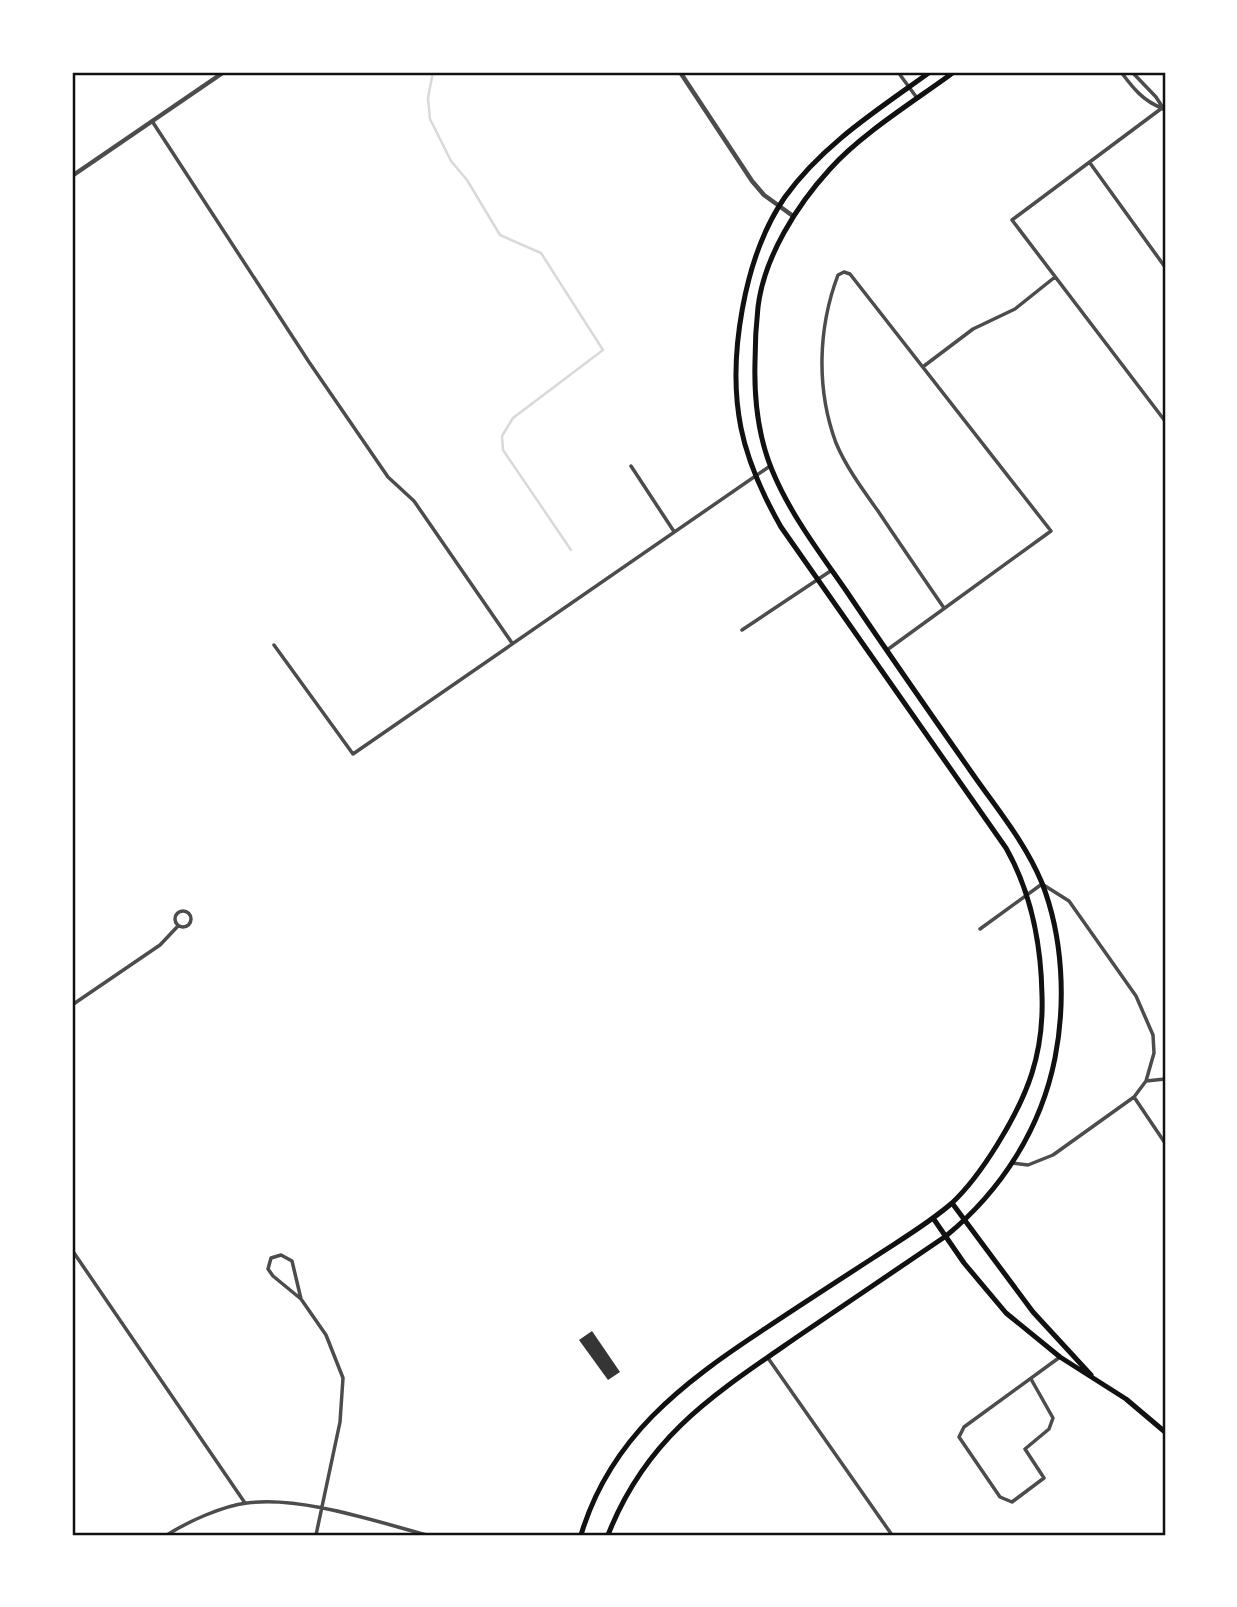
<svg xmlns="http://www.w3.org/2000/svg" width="1237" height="1607" viewBox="0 0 1237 1607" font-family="'Titillium Web',sans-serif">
<rect width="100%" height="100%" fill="#fff"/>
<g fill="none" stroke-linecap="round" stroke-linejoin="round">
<path stroke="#d9d9d9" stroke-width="2.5" d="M433,72L428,98L430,119L451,161L467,180L500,235L541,253L603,350L513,418L502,436L503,450L571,550"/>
</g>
<path fill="#353535" d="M592,1331L620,1372L608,1380L579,1340Z"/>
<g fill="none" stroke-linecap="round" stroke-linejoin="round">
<path stroke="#4c4c4c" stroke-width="3.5" d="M898,72L917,98
M1121,72C1133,88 1143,101 1162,108
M1132,72L1156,97L1165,111
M1162,108L1012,220L1165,421
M152,121L309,362L388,477L414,501L512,643
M1090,163L1165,267
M924,366L973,329L1015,309L1055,277
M631,466L673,530
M742,630L832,570
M274,645L353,754L770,466
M887,650L1051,531L850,274L844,272L838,275C818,328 816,389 836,443C846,467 863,490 878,511C900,544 922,576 944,608
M175 919a8 8 0 1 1 16 0a8 8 0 1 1-16 0Z
M980,929L1042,884L1069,901L1136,996L1153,1035L1154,1053L1146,1081L1134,1097L1053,1155L1028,1165L1012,1163
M72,1005L160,945L178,926
M1146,1081L1165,1079
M1134,1097L1165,1143
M72,1250L245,1503
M301,1299L292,1261L281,1255L271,1258L268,1269L273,1276L301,1299L326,1335L343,1378L340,1422L316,1535
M768,1358L892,1535
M1031,1379L1053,1418L1049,1429L1025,1449L1044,1478L1012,1502L1000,1497L959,1437L964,1427L1060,1357
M167,1535C187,1522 222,1506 247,1503C301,1496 374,1521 427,1535"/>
<path stroke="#4c4c4c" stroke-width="4.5" d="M680,72L752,181L764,195L793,216
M72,176L224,72"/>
<path stroke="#111" stroke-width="5" d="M952,1203L1033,1312L1091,1375
M933,1218L964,1263L1006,1313L1060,1357L1126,1399L1165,1432
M581,1535C610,1438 681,1384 763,1330C799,1306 836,1282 873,1258C900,1240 928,1224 952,1203C970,1186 984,1166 997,1145C1028,1095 1044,1054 1042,995C1041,943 1032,894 1006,848L781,527C764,497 748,463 741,428C727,359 744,256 785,197C823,144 879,109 930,72
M608,1535C647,1435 716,1393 800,1335C849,1302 897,1269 946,1236C1001,1191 1041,1129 1055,1058C1066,1002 1063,937 1042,883C1025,842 997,809 972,773C930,713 888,653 847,592C820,553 790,514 772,470C758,436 754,398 755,362C755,344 756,325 758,307C764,257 797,205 830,169C861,134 916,100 954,72"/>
</g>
<rect width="1237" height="1607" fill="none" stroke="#ffffff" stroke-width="147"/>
<rect x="74" y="74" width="1090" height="1460" fill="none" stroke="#111" stroke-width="2.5"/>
</svg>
